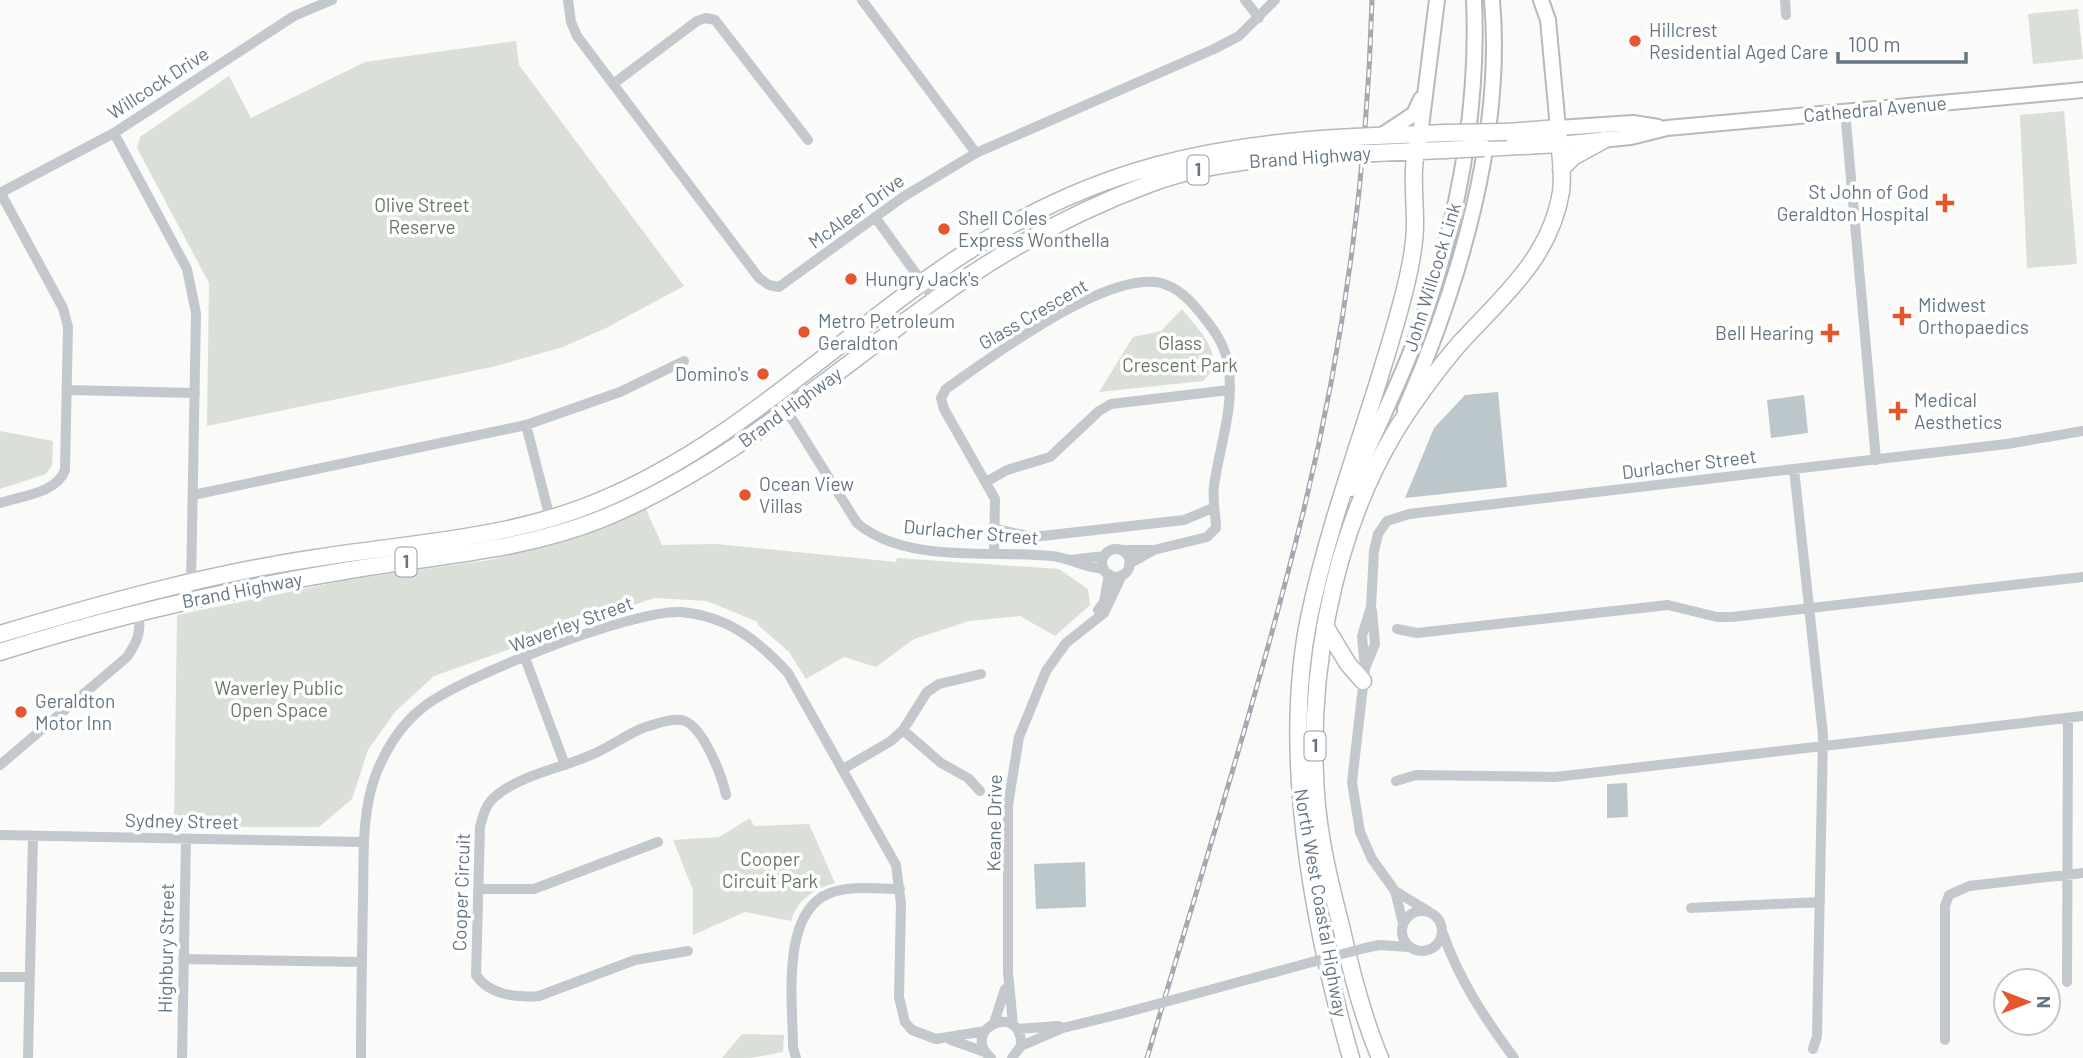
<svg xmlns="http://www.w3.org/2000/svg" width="2083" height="1058" viewBox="0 0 2083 1058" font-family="Barlow,sans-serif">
<rect width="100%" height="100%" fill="#fafaf8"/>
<path fill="#dadfd7" d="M2078,9L2083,59L2033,64L2028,14Z
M516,41L519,65L684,286L608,327L563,347L492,367L207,426L209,283L137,148L140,137L229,76L251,118L365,62Z
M2064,111L2077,264L2027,268L2020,115Z
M1182,309C1199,331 1229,357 1203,381L1099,392L1133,337L1161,331Z
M0,431L53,441L52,466L46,474L0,489Z
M645,507L662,545L716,544L896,562L897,558L1059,569L1088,589L1090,605L1055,636L1020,616L969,621L914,639L876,667L844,657L806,679L789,652L758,625V622L707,601L654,598L434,676L395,712L368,750L352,799L319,827H174L177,615L347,580L490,560L565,541Z
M750,818L754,826L809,824L835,883C814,889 797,900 791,921L745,912L693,935V890L673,840L719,837Z
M742,1034L784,1035L783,1052L751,1058H722Z"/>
<path fill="#bbc7cb" d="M1498,392L1507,487L1405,498L1434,428L1465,395Z
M1804,395L1808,433L1771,438L1767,400Z
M1627,783L1628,817L1607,818V784Z
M1085,862L1086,907L1036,909L1034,864Z"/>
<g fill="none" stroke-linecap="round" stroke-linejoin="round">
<defs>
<path id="major" d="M1541,0L1548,20L1558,128L1633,123L1658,127
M1420,135L1437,0
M1379,137L1414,114L1421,99
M1559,144L1631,137L1667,128L2083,90
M1405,409C1459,286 1504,135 1492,0
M1351,489C1372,436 1399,386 1418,333C1457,225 1479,114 1474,0"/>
<path id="highway" d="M1375,136L1445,133
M1484,148L1559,144
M1374,153L1444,150
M1561,169L1573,157L1604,140
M1325,626L1348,664L1363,681
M0,634C104,603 208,574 316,558C410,543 508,539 597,502C741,443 846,328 976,246C1097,169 1212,144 1354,137
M0,652C113,616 228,590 344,571C432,556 520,552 604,518C742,461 849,356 972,274C1027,238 1087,207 1149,184C1214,160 1284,157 1352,153
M1351,1058C1313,925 1281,755 1309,618C1332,508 1375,405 1403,297C1409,274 1415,248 1415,224C1415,193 1410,165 1420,135
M1380,1058C1362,1015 1351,971 1341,926C1331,887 1321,847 1317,806C1306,685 1330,543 1392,437C1408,409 1439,367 1460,343C1503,296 1550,258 1561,192C1564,171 1559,148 1558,128L1507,132"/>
</defs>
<use href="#major" stroke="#b5babe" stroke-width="18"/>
<use href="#highway" stroke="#b4b9bd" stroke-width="19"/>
<path stroke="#c3c8cc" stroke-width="10" d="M568,0L571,22L577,36L759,278L769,285L779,287L903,197L976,153L1214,49L1239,36L1275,0
M862,0L976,153
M1245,0L1259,18
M1785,0L1786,15
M613,84L697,21L706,18L715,20L808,140
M1845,111L1876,460
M114,133L187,269L196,313L191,586
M0,193L114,133L294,16L332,0
M875,217L935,300
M67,390L195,393
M777,395L857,523C905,564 992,550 1052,556C1071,558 1084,568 1104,569
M526,425L550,518
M1794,469L1823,735L1817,1036L1813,1049
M986,482L1007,470L1050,457L1099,411L1111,404L1229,390
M193,495L526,425L620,392L684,361
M0,503C21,496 57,493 65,470L68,327L63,308L0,192
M996,529L1033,537L1184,520L1213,508
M1102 563a14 14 0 1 1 28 0a14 14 0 1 1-28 0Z
M1122,550H1154
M994,554L995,499L944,409L941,398L946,389C990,358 1106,270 1161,283C1179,288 1191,301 1202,315C1216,332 1227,348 1229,371C1234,408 1219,449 1214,486C1212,501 1216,514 1216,528L1207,537L1154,550L1129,564
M1070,560L1104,556
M1098,610L1104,602L1109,574
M1397,629L1417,633L1668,605L1717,617H1732L2083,577
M525,658L565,765
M1366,666L1375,644L1372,611
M903,730L941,763L968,778L980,791
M0,765L127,657C137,642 142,632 138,613
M843,769L891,741L903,730L927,692L939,684L981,674
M1396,781L1416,775L1555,777L2083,716
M0,835L364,842
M478,889H534L658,842
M1395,891L1428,911
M1691,908L1820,902
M1402 931a20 20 0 1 1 40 0a20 20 0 1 1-40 0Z
M1403,923L1395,891L1372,859L1360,832L1352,782L1365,669L1362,636L1371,607L1374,551L1378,534L1387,521L1409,514L2007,444L2083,431
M1442,931C1459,980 1484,1017 1514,1058
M1365,948L1379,945L1409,947
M688,951L635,960L539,996C517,998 489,995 476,975L480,827C483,815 486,803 497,795C522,775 561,768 591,755C609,748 625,735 643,728C655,724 673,717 685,721C704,729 722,776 726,795
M183,959L362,962
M0,977H30
M2067,982L2068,718
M1202,992L1312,962
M994,1023L1005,989
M1013,1025L1008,972V805L1019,737L1046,671L1066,643L1104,613L1122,575
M1017,1029L1058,1026L1063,1028
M951,1040L985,1052
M1945,1040V906L1949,895L1969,886L2083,873
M1021,1046L1063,1028L1120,1014
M28,1058L33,836
M182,1058L186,839
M361,1058C361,1005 362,952 363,899C364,858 361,813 376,774C386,749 400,726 421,709C457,678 634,609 681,612C727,616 758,640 788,673L896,865L901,904L899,997L905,1022L912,1030L936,1039L985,1031
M796,1058L793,1047C793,1004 780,912 830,893C851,885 878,889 900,889
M991,1058C958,1029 1023,1000 1021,1046L1012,1058"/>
<use href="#major" stroke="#fff" stroke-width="14"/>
<use href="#highway" stroke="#fff" stroke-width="16"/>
<defs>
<path id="rail" d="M1147,1058C1200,877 1258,696 1303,513C1344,345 1367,172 1372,0"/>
</defs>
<use href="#rail" stroke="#a2aab0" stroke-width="5"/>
<use href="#rail" stroke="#fff" stroke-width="2.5" stroke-dasharray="8" stroke-linecap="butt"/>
<defs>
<path id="highway-bridge" d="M1445,133L1507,132
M1354,137L1375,136
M1444,150L1484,148
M1352,153H1374"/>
</defs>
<use href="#highway-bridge" stroke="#b4b9bd" stroke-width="19" stroke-linecap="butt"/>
<path stroke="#c3c8cc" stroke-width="10" d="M1312,962L1365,948
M1120,1014L1202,992"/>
<use href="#highway-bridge" stroke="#fff" stroke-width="16"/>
</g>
<g fill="#e4572e" stroke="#fff" stroke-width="2.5">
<circle cx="1635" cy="41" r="7"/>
<path d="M1941.5 192.5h7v7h7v7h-7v7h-7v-7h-7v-7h7z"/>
<circle cx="944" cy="229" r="7"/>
<circle cx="851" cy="279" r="7"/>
<path d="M1898.5 305.5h7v7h7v7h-7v7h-7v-7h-7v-7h7z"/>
<circle cx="804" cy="332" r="7"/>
<path d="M1826.5 322.5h7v7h7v7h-7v7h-7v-7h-7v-7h7z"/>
<circle cx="763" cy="374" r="7"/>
<path d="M1894.5 400.5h7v7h7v7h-7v7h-7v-7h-7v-7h7z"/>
<circle cx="745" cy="495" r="7"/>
<circle cx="21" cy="712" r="7"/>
</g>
<g text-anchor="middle" stroke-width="7" stroke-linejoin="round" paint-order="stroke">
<g fill="#fff" stroke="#939fa8" stroke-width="2">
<rect x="1187.5" y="155.5" width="21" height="29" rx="5"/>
<rect x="395.5" y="547.5" width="21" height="29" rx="5"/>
<rect x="1304.5" y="731.5" width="21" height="29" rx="5"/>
</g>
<g font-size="18" font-weight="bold" fill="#657683">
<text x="1198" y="176">1</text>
<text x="406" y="568">1</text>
<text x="1315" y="752">1</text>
</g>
<g font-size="19" fill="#657683" stroke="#fff" text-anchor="start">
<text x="1649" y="37">Hillcrest<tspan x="1649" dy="22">Residential Aged Care</tspan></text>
<text x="1929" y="199" text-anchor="end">St John of God<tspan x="1929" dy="22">Geraldton Hospital</tspan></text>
<text x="958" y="225">Shell Coles<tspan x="958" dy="22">Express Wonthella</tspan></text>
<text x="865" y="286">Hungry Jack's</text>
<text x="1918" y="312">Midwest<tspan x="1918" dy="22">Orthopaedics</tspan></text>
<text x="818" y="328">Metro Petroleum<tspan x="818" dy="22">Geraldton</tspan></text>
<text x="1814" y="340" text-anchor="end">Bell Hearing</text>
<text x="749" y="381" text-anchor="end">Domino's</text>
<text x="1914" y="407">Medical<tspan x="1914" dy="22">Aesthetics</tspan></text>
<text x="759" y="491">Ocean View<tspan x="759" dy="22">Villas</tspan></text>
<text x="35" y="708">Geraldton<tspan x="35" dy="22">Motor Inn</tspan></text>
</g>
<g font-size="19" fill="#657683" stroke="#fff">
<text transform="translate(158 83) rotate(-33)" y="7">Willcock Drive</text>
<text transform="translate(1875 109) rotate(-5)" y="7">Cathedral Avenue</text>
<text transform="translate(1310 157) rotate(-4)" y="7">Brand Highway</text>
<text transform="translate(856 211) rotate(-36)" y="7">McAleer Drive</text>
<text transform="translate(1432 277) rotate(-73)" y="7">John Willcock Link</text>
<text transform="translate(1033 314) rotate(-30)" y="7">Glass Crescent</text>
<text transform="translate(790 407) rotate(-36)" y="7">Brand Highway</text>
<text transform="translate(1689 464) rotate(-7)" y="7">Durlacher Street</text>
<text transform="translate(971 532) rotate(5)" y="7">Durlacher Street</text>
<text transform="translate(242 590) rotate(-11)" y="7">Brand Highway</text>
<text transform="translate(571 624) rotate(-20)" y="7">Waverley Street</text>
<text transform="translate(182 821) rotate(1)" y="7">Sydney Street</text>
<text transform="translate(994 823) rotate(-89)" y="7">Keane Drive</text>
<text transform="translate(461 892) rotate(-88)" y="7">Cooper Circuit</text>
<text transform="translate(1321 903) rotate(80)" y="7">North West Coastal Highway</text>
<text transform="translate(166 948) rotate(-89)" y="7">Highbury Street</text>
</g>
<g font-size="19" fill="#687a64" stroke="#fff">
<text x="422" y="212">Olive Street<tspan x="422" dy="22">Reserve</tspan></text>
<text x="1180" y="350">Glass<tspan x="1180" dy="22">Crescent Park</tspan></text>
<text x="279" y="695">Waverley Public<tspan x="279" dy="22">Open Space</tspan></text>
<text x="770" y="866">Cooper<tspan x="770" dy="22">Circuit Park</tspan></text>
</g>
</g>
<g transform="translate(2027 1002) rotate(90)"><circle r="33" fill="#ffffff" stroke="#c1c8cd" stroke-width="2"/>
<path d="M0-5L12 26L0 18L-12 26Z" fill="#e4572e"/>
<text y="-10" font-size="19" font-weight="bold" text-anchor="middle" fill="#657683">N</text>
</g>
<path d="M1838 52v10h128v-10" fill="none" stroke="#657683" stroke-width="3.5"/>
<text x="1848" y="52" font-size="21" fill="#657683" stroke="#ffffff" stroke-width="5" paint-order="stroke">100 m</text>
</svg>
